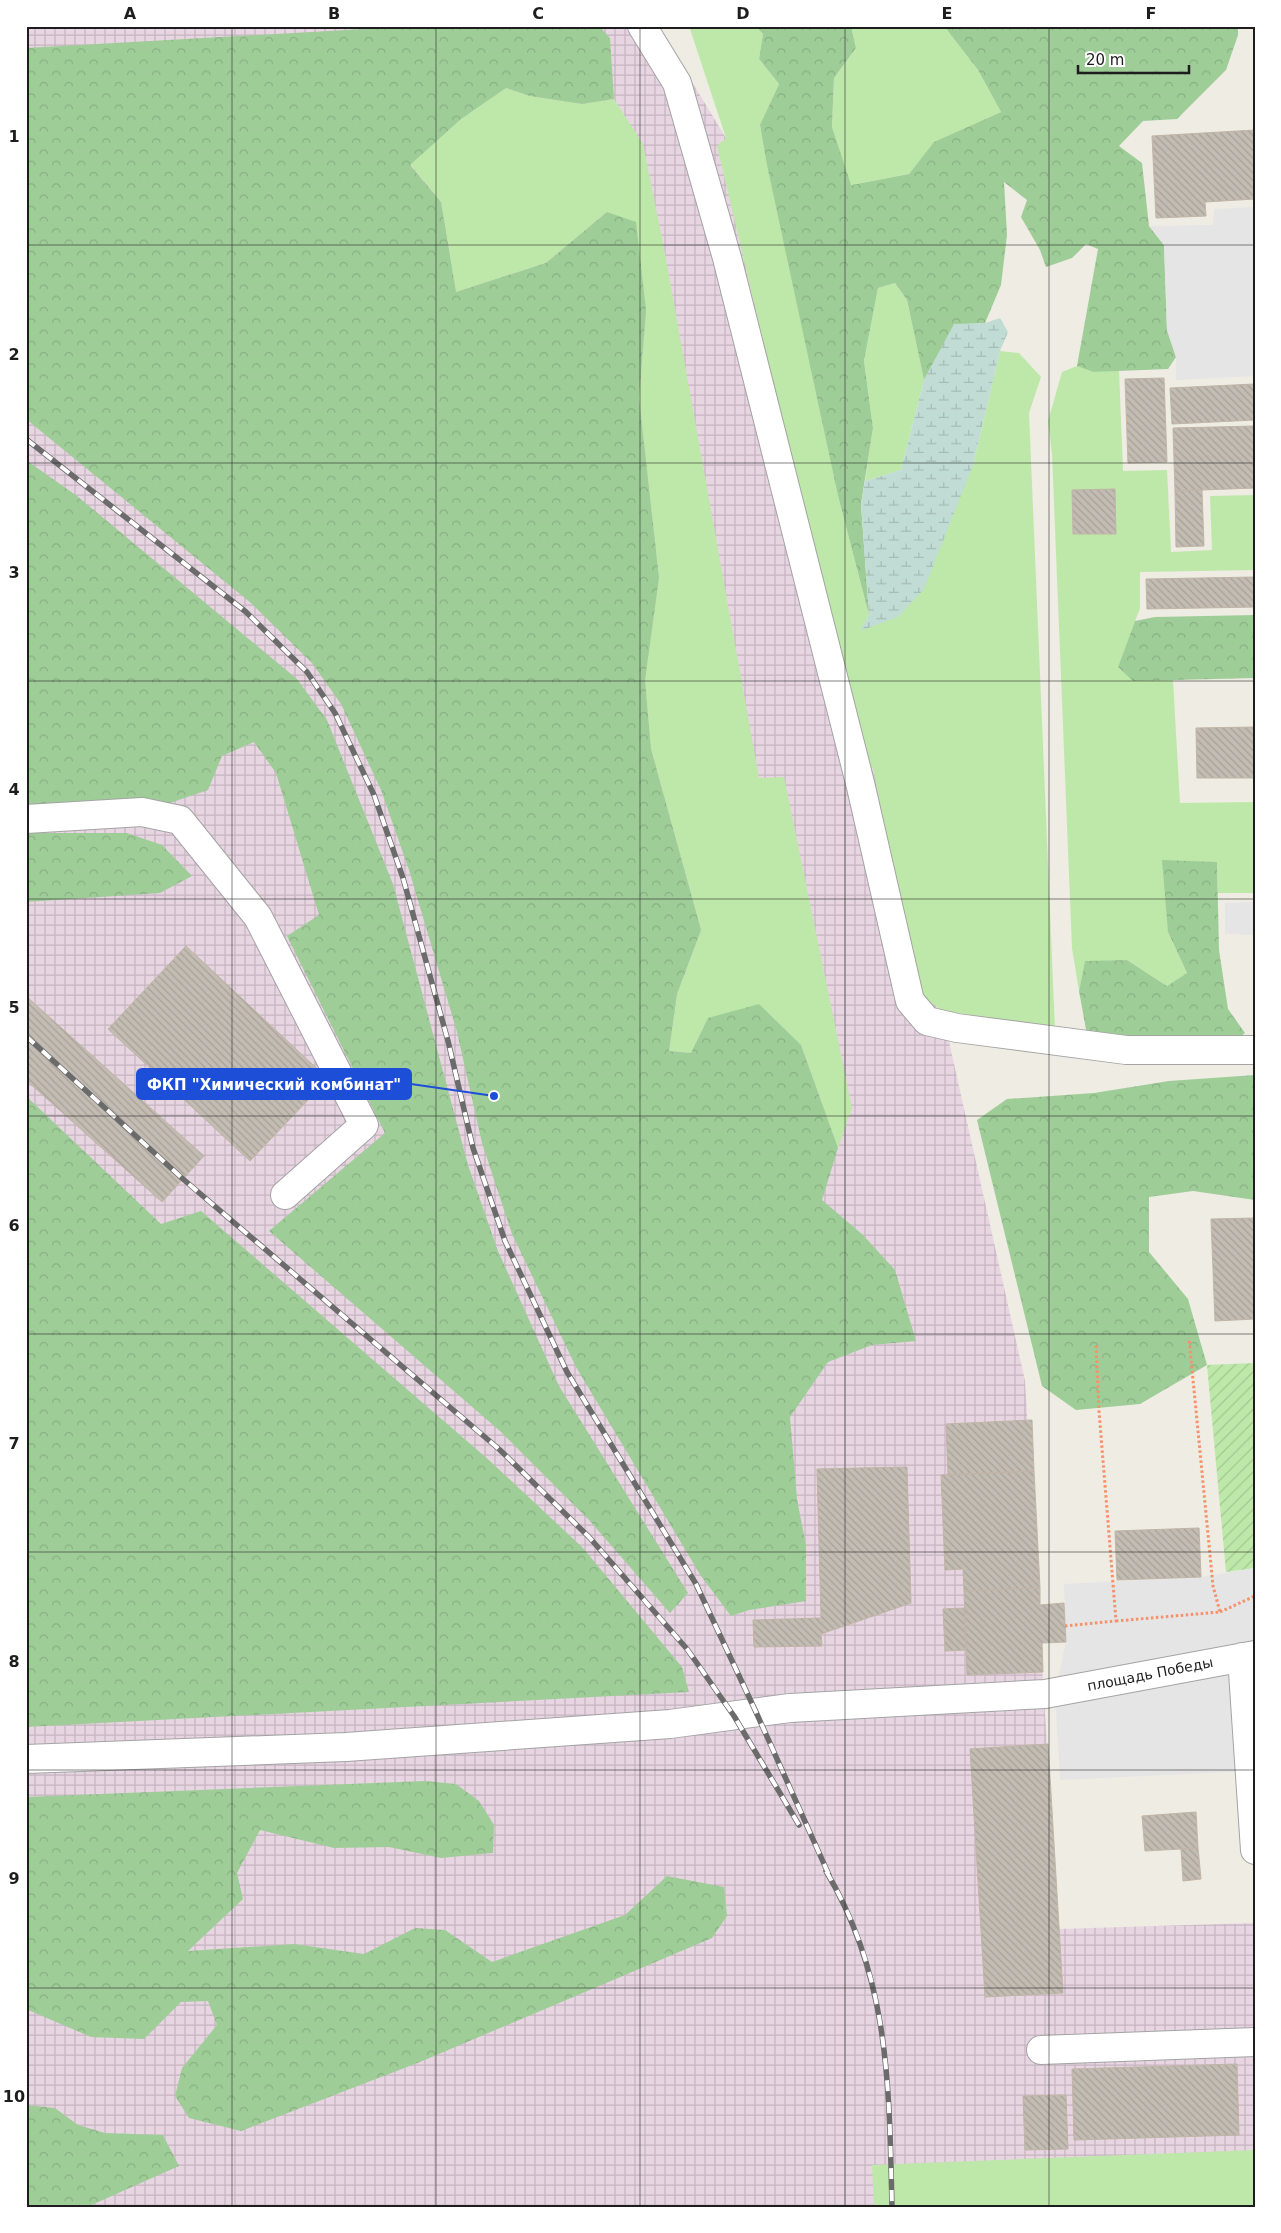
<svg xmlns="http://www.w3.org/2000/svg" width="1281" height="2233" viewBox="0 0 1281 2233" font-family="'DejaVu Sans',sans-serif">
<defs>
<pattern id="industrial-grid" width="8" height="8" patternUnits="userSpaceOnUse" patternTransform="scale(1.25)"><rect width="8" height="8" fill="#e7d5e1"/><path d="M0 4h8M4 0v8" fill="none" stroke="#c6b6c1"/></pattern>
<pattern id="forest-crowns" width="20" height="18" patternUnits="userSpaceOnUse" patternTransform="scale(1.25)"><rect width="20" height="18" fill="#9fcd98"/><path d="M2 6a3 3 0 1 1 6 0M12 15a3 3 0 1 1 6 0" fill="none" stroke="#88b083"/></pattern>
<pattern id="wetland-marsh" width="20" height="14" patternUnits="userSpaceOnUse" patternTransform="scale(1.25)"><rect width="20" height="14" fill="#c0dcd4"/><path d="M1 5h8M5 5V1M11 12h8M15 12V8" fill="none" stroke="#a5bcb6"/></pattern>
<pattern id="garden-furrows" width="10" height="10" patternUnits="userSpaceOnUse" patternTransform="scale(1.25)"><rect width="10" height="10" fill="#bee8a9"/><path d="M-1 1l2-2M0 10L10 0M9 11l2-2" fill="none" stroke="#a3c791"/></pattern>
<pattern id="building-back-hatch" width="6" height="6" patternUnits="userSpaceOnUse" patternTransform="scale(1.25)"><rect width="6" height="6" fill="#c3bcb3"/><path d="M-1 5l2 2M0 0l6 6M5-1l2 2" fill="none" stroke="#a7a19a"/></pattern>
</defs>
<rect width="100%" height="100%" fill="#eeece3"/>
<path fill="url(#industrial-grid)" d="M26,26H658L726,138L899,790L948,1037L1025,1381L1058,1929L1255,1923V2207H26Z"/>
<path fill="#bee8a9" d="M689,26H756L763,34L759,59L779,84L760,126L838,496L869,615L861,630L973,465L1000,351L1019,353L1041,377L1029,413L1055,1030L941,1010L917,992L873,768L864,767L717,146L726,138Z
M851,26H944L978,70L1001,112L935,142L909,174L850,185L832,127L834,78L856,48Z
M506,88L530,96L582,104L614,99L643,144L664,248L759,778L784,777L852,1108L838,1148L801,1045L708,1018L691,1053L669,1051L677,994L701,930L651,749L645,680L659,578L639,398L646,310L607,212L546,263L456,292L441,202L410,164L461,119Z
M895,283L907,300L924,380L901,470L865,481L873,428L864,361L878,288Z
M1077,366L1093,372L1119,370L1123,471L1167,470L1171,552L1212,550L1210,496L1255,495V570L1140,572V608L1118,667L1133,680H1173L1180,803L1255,802V893H1218L1217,862L1168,932L1187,973L1167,986L1127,960L1085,962L1079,991L1072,948L1052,454L1048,421L1062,372Z
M1255,2150V2207H874L872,2165Z"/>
<path fill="url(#forest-crowns)" d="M416,26H599L610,38L614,99L582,104L530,96L506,88L461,119L410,165L441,202L456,292L546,263L607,212L636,222L646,310L639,398L659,578L645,680L651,749L701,930L677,994L669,1051L691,1053L708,1018L759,1004L801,1045L838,1148L822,1200L863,1235L895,1270L916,1341L872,1345L828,1362L790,1417L797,1499L806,1546V1601L749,1610L731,1616L701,1576L576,1367L512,1234L482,1143L457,1032L409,870L381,790L341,704L312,663L251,603L26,419V48Z
M756,26H851L856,48L834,78L832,127L851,185L909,174L934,142L1001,112L978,70L944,26H1238V35L1226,70L1177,119L1143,121L1119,146L1142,163L1149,226L1164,245L1167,330L1176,357L1168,369L1093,372L1077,366L1098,249L1086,244L1072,258L1046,267L1040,250L1021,217L1027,200L1004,182L1007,235L1001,285L985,323L954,325L924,380L907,300L895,283L878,288L864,361L873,428L861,504L869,615L838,496L767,165L760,125L779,84L759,59L763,34Z
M26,460L77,496L297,679L327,720L393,884L468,1165L498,1251L559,1386L688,1593L670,1613L589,1520L500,1431L269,1231L385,1133L287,936L319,915L276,773L254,742L222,756L208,790L164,805L139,798L26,805Z
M1255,615V678L1133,681L1118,667L1135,621L1155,617Z
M26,833H127L162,845L192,876L160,893L26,902Z
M1162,860L1217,862L1219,950L1228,1009L1245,1033L1236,1041L1087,1035L1079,991L1085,961L1127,960L1167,986L1187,973L1168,932Z
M1255,1075V1200L1193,1191L1149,1197V1252L1188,1299L1207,1365L1140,1404L1076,1410L1042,1386L977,1120L1007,1099L1094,1093L1169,1081Z
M26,1096L161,1224L201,1211L490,1461L583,1548L682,1667L689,1692L26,1727Z
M425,1781L456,1784L479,1801L494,1825L493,1853L441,1858L389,1847L334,1848L260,1830L237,1873L243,1899L188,1951L294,1944L364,1954L415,1928L445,1930L492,1962L625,1915L667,1876L724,1887L727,1916L712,1938L420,2062L241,2131L189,2118L175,2096L182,2068L217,2025L208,2001L181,2002L144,2039L91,2037L26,2009V1797Z
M26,2105L55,2108L78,2125L105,2133L163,2135L179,2166L87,2207H26Z"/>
<path fill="url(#wetland-marsh)" d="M1000,318L1008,332L1000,351L973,465L924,589L898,617L860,631L869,615L861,504L865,481L901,470L924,380L954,324L985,323Z"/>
<path fill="url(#garden-furrows)" d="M1255,1363V1568L1226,1572L1207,1365Z"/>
<path fill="#e5e5e5" d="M1255,207V376L1176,380V357L1167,330L1164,245L1149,226L1213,225L1214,209Z
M1255,902V935L1225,934V903Z
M1255,1568V1655L1250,1771L1060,1780L1055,1692L1066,1642L1064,1584L1201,1577Z"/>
<path fill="url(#building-back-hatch)" stroke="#c0b5a6" d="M1255,130V199L1205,202L1206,216L1156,218L1152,136Z
M1164,378L1167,462L1128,463L1125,379Z
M1255,384V420L1172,424L1170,388Z
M1255,426V488L1175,491L1173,428Z
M1115,489L1116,534H1073L1072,490Z
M1202,490L1204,546L1176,547L1175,491Z
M1255,577V607L1147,609L1146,579Z
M1255,727V778H1197L1196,728Z
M186,946L328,1079L250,1161L108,1029Z
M26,996L204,1156L162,1202L26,1080Z
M1255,1218V1319L1215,1321L1211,1219Z
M1032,1420L1034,1471L948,1475L946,1424Z
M907,1467L911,1603L821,1634L822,1646L754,1647L753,1620L821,1618L817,1469Z
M1034,1471L1040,1588L964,1591L963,1569L945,1570L941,1475Z
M1199,1528L1201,1577L1117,1580L1115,1531Z
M1040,1588V1605L1064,1603L1066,1642L1042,1643L1043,1672L967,1675L964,1591Z
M964,1608L966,1650L945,1651L943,1609Z
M1048,1744L1063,1993L985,1997L970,1749Z
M1196,1812L1198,1848L1145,1851L1142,1816Z
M1198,1848L1201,1879L1183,1881L1181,1849Z
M1237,2064L1239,2135L1074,2140L1072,2069Z
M1066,2095L1068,2149L1025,2150L1023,2096Z"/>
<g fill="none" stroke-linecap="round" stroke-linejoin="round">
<defs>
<path id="minor" d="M642,26L677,83L727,258L861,787L910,1001L927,1021L957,1028L1126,1050H1255
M26,819L142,812L180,820L258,917L364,1125L285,1195
M1242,1657L1255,1850
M26,1759L346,1747L670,1724L790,1708L1045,1694L1255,1655
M1041,2050L1255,2042"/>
</defs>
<use href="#minor" stroke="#a4a4a4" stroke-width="30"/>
<path stroke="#f7916b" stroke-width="3" stroke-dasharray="2.5 2.5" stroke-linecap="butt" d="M1220,1612L1255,1596
M1116,1621L1220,1612L1213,1586L1189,1338
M1065,1626L1116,1621L1099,1411L1096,1345"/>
<use href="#minor" stroke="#fff" stroke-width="28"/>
<defs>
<path id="rail" d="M26,439L246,612L307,672L335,713L374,795L403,878L448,1041L473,1148L505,1241L567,1372L696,1584L756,1712L829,1875
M26,1036L183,1179L500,1450L589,1537L687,1649L734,1716L799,1825
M826,1871C890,1979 889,2086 892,2207"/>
</defs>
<use href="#rail" stroke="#6b6b6b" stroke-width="5.5"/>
<use href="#rail" stroke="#fff" stroke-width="4" stroke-dasharray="11" stroke-linecap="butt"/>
</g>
<path fill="none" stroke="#1d1d1d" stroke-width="1" stroke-opacity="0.55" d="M232,26V2207M436,26V2207M640,26V2207M845,26V2207M1049,26V2207M26,245H1255M26,463H1255M26,681H1255M26,899H1255M26,1116H1255M26,1334H1255M26,1552H1255M26,1770H1255M26,1988H1255"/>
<g text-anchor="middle" stroke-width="4.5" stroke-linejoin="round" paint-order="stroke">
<g font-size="14" fill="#1d1d1d" stroke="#fff">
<text transform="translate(1150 1674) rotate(-11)" y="5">площадь Победы</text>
</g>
</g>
<path fill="none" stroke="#1d4ed8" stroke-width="2" d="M494 1096L411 1084"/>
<circle fill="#1d4ed8" stroke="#fff" stroke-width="2" cx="494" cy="1096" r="5"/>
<rect fill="#1d4ed8" stroke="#1d4ed8" stroke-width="2" x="137" y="1069" width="274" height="30" rx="5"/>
<g font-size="15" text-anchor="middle" font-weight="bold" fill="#fff">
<text x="274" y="1090">ФКП "Химический комбинат"</text>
</g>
<rect width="1281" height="2233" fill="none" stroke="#ffffff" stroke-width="55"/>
<path d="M1078 65v8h111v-8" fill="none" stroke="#1d1d1d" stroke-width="2.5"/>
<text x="1086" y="65" font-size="15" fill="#1d1d1d" stroke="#ffffff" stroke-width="4" paint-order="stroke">20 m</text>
<rect x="28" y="28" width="1226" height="2178" fill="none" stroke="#1d1d1d" stroke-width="2"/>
<g font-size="16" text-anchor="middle" font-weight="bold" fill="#1d1d1d">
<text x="130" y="19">A</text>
<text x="334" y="19">B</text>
<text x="538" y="19">C</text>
<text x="743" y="19">D</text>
<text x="947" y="19">E</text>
<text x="1151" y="19">F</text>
<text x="14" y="142">1</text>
<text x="14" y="360">2</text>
<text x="14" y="578">3</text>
<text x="14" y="795">4</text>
<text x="14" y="1013">5</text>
<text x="14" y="1231">6</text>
<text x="14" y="1449">7</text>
<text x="14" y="1667">8</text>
<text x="14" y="1884">9</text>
<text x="14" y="2102">10</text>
</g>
</svg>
